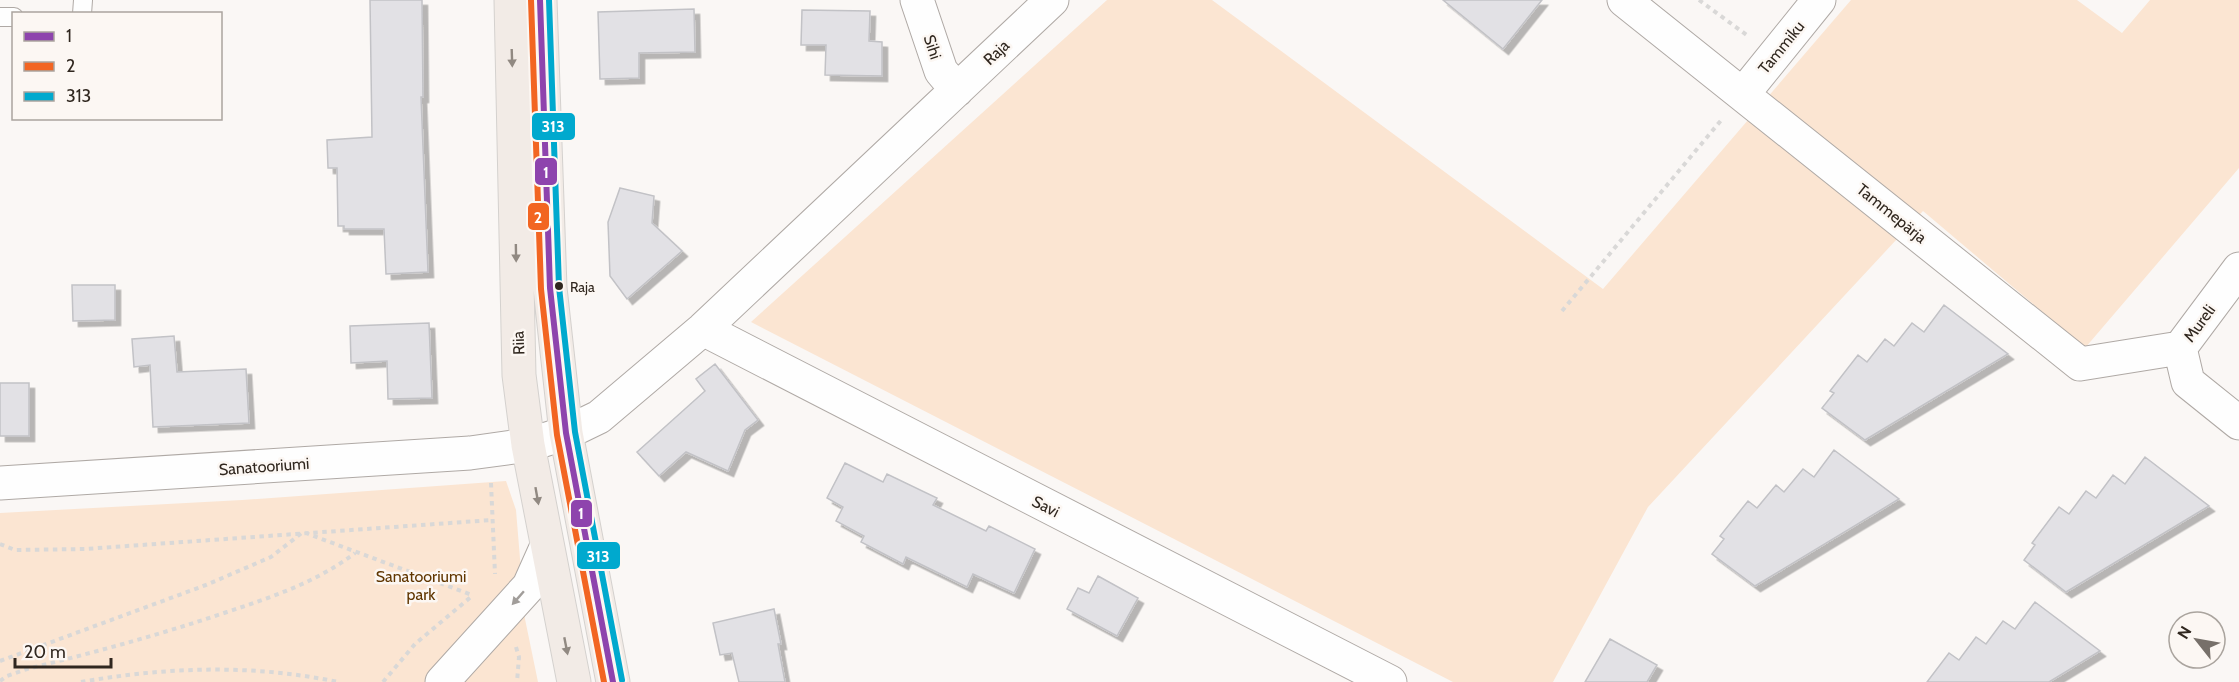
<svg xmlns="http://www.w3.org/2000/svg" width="2239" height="682" viewBox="0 0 2239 682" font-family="Cabin,sans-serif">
<defs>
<filter id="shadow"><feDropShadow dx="5.5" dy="5.5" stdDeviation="0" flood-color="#0004"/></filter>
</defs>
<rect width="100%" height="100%" fill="#faf7f5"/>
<path fill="#fbe5d2" d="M1107,0H1212L1603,289L1851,0H2077L2122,33L2150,0H2239V168L2085,348L1923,211L1648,507L1553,682H1453L751,322Z
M506,481L516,510L525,619L538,682H0V513L242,500Z"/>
<path fill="#e2e1e5" stroke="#c2c2c6" stroke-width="1.5" filter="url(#shadow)" d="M370,0H422L423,97H421L428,272L386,274L384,229H344V226H338L337,168H328L327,140L372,137Z
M1443,0H1542L1503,49Z
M694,9L695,52L639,53V78L600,79L598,12Z
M802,10L870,11L869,41L882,42V76L825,75L826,45H801Z
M620,188L654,196L652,223L682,251L627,299L610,276L608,222Z
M72,285H115V320L73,321Z
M1944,305L2008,354L1865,440L1822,408L1834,393L1830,391L1858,355L1867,362L1885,339L1894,346L1912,323L1924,332Z
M429,323L432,398L388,399L387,361L351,363L350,326Z
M174,336L177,372L246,369L249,423L153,427L150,365L134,367L132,339Z
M715,364L758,420L745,430L728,471L686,452L659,476L637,452L705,391L696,379Z
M0,383H29V436H0Z
M1834,450L1899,499L1755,586L1712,554L1724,539L1720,536L1748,501L1757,508L1776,485L1784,492L1803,469L1814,477Z
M2145,457L2209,506L2066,592L2024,560L2035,545L2032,543L2059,507L2069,514L2086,491L2096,498L2113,475L2125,484Z
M845,463L883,482L887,474L937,498L933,505L986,531L989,526L1035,549L1014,593L973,574L967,587L906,557L903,564L861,542L864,536L836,521L843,507L827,498Z
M1098,576L1138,598L1117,636L1067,609L1078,588L1089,593Z
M2035,602L2100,651L2049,682H1927L1949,653L1959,660L1976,637L1986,644L2003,621L2015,629Z
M774,609L781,644H778L785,682H739L732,653L720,655L713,623Z
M1610,639L1657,665L1647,682H1585Z"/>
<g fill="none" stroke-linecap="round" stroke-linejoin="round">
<defs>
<path id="lane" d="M82,14L83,0
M0,17H14"/>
<path id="street" d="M917,0L941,71L957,90
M1624,0L2080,364L2180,348
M1743,94L1819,0
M703,329L1390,682
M2180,348L2188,382L2239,423
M2180,348L2239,269
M0,483L470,453L528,445L566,433L599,417L703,329L1052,0
M442,682L529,586L546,548"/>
<path id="highway" d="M511,0L519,375L528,445L574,682
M540,0L550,288L566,433L613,682"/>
</defs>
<use href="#lane" stroke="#afa9a5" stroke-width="20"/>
<use href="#street" stroke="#afa9a5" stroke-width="35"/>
<use href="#highway" stroke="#d4d1ce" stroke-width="35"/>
<path stroke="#d9d8d7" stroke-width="4" stroke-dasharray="4.5 4.5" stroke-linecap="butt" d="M1699,0L1748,36
M1562,311L1723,118
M491,483L495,574
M0,544L15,550L85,549L492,520
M516,647L519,657L517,682
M0,661L206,585L271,557L303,532L472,595
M0,681L7,676L27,669C96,652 159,635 227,612C272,597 317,582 355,553
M81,682C166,667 253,664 338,682
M383,682L415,644L472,596"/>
<use href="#lane" stroke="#fefefe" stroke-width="18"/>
<use href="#street" stroke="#fefefe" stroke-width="33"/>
<use href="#highway" stroke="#f2ebe6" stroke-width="33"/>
<defs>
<path id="bus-1" d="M540,0L550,288L566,433L613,682"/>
<path id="bus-2" d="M531,0L541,289L557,435L604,682"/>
<path id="bus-3" d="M549,0L559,287L575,432L622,680"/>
</defs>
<use href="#bus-1" stroke="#fcf7f3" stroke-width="10"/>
<use href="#bus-2" stroke="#fcf7f3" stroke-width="10"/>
<use href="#bus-3" stroke="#fcf7f3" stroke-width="10"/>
<use href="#bus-1" stroke="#8e44ad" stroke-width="6"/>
<use href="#bus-2" stroke="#f26522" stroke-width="6"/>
<use href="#bus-3" stroke="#00a9ce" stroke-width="6"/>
</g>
<defs><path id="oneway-solid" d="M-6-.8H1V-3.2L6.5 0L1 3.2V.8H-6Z" transform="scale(1.5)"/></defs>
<g fill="#918982">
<use href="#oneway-solid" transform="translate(512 58) rotate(88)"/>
<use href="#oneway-solid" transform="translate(516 253) rotate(89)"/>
<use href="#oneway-solid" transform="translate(537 496) rotate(80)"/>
<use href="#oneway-solid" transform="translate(566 646) rotate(79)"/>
</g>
<use fill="#a19d9a" href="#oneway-solid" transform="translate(518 598) rotate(131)"/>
<circle fill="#30271f" stroke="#fcf7f3" stroke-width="2" cx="559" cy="286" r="5"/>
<g text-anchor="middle" stroke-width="5" stroke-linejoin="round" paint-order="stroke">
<g font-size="14" fill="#30271f" stroke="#fcf7f3" text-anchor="start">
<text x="570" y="292">Raja</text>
</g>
<g font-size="16" fill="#30271f" stroke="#fcf7f3">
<text transform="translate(933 47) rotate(72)" y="6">Sihi</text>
<text transform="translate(1781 47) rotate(-51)" y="6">Tammiku</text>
<text transform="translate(996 52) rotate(-43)" y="6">Raja</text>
<text transform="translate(1892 213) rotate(39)" y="6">Tammepärja</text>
<text transform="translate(2199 323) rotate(-54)" y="6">Mureli</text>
<text transform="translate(518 343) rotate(-92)" y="6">Riia</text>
<text transform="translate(264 466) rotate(-4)" y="6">Sanatooriumi</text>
<text transform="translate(1046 506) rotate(27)" y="6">Savi</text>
</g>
<g font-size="16" fill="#603600" stroke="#fcf7f3">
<text x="421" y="582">Sanatooriumi<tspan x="421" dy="18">park</tspan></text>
</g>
</g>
<g stroke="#fcf7f3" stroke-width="2">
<rect x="531" y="112" width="45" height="29" rx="6" fill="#00a9ce"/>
<rect x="534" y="157" width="24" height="29" rx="6" fill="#8e44ad"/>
<rect x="527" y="202" width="23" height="29" rx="6" fill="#f26522"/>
<rect x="570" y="499" width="23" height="29" rx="6" fill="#8e44ad"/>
<rect x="576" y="541" width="45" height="29" rx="6" fill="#00a9ce"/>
</g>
<g font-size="16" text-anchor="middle" font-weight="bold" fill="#fff">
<text x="553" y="132">313</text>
<text x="546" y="178">1</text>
<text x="538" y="223">2</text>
<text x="581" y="519">1</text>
<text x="598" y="562">313</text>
</g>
<rect x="12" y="12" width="210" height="108" fill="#fcf7f3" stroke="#aaa49e" stroke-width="1.5"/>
<rect x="24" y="32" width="30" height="9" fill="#8e44ad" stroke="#aaa49e" stroke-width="1.5"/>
<text x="66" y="42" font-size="18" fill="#30271f">1</text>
<rect x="24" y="62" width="30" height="9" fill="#f26522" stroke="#aaa49e" stroke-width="1.5"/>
<text x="66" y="72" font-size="18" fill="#30271f">2</text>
<rect x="24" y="92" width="30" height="9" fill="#00a9ce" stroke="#aaa49e" stroke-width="1.5"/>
<text x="66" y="102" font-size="18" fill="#30271f">313</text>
<g transform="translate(2197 640) rotate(301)"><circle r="28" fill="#fcf7f3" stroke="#aaa49e" stroke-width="1.5"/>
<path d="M0-4.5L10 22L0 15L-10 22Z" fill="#77706a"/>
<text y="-9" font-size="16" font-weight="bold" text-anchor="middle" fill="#30271f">N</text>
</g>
<path d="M15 658v9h96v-9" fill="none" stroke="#30271f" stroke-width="3"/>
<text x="24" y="658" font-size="18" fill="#30271f" stroke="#fcf7f3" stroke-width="4.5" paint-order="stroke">20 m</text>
</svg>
